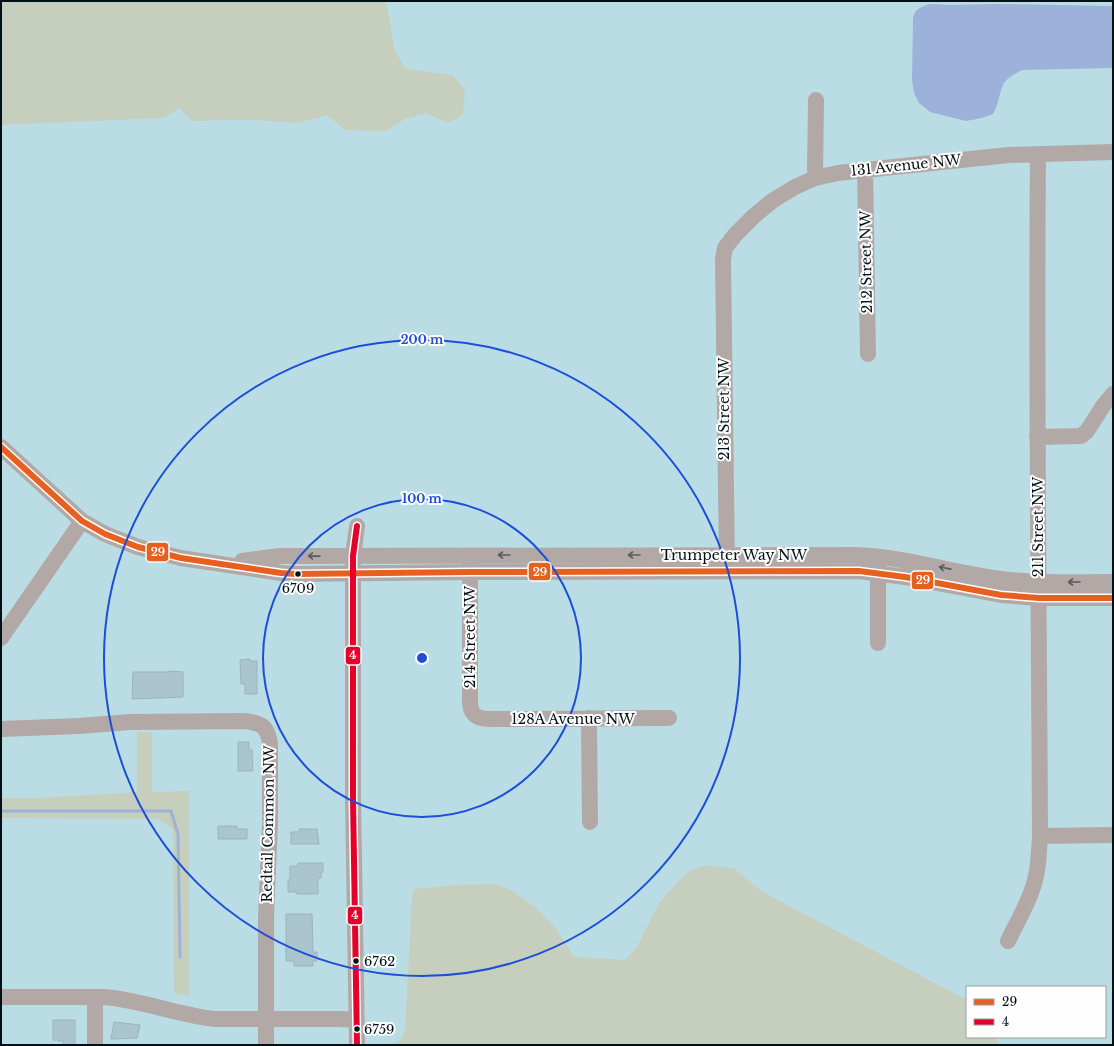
<svg xmlns="http://www.w3.org/2000/svg" width="1114" height="1046" font-family="'Libre Baskerville',serif">
	<style>
		.green { fill: #c6cfbd }
		.water { fill: #9db2da }
		.lines { fill: none; stroke-linecap: round; stroke-linejoin: round }
		.stream { stroke: #9db2da; stroke-width: 3 }
		.building { fill: #abc5ce; stroke: #9ab3bc }
		.minor { stroke: #b2a8a6; stroke-width: 16 }
		.bus-1-casing { stroke: #fdfdfd; stroke-width: 9 }
		.bus-2-casing { stroke: #fdfdfd; stroke-width: 9 }
		.bus-1 { stroke: #e66121; stroke-width: 6 }
		.bus-2 { stroke: #e4002b; stroke-width: 6 }
		.oneway { stroke: #595c5e }
		.ring { fill: none; stroke: #1d4ed8; stroke-width: 2 }
		.bus-dot { fill: #001116; stroke: #fdfdfd; stroke-width: 1.5 }
		.labels { text-anchor: middle; stroke-width: 4; stroke-linejoin: round; paint-order: stroke }
		.bus-label { font-size: 13px; fill: #001116; stroke: #fdfdfd; text-anchor: start }
		.street-label { font-size: 14px; fill: #001116; stroke: #fdfdfd }
		.centre { fill: #1d4ed8; stroke: #fdfdfd; stroke-width: 2 }
		.ring-label { font-size: 12px; text-anchor: middle; font-weight: bold; fill: #1d4ed8; stroke: #fdfdfd; stroke-width: 4; stroke-linejoin: round; paint-order: stroke }
		.line-badge { stroke: #fdfdfd; stroke-width: 1.5 }
		.badge-label { font-size: 11px; text-anchor: middle; font-weight: bold; fill: #fff }
	</style>
	<rect width="100%" height="100%" fill="#badde5"/>
	<path class="green" d="M 1,1 L 386,1 L 395,51 L 406,69 L 453,75 L 465,90 L 463,115 L 448,123 L 426,113 L 405,119 L 386,131 L 346,130 L 326,115 L 319,118 L 296,123 L 256,120 L 223,120 L 192,121 L 179,108 L 164,118 L 1,125 Z
		M 137,732 L 152,732 L 152,792 L 189,791 L 189,996 L 174,993 L 173,829 L 158,819 L 1,818 L 1,798 L 39,798 L 137,792 Z
		M 705,865 L 734,868 L 761,891 L 967,1000 L 967,1037 L 995,1037 L 1000,1045 L 391,1045 L 399,1042 L 405,1032 L 412,896 L 414,889 L 455,885 L 496,884 L 511,890 L 535,907 L 557,930 L 571,952 L 575,957 L 625,960 L 636,948 L 660,902 L 686,873 Z"/>
	<path class="water" d="M 930,4 L 951,5 L 997,4 L 1113,6 L 1113,68 L 1023,70 C 1016,73 1008,77 1004,83 C 999,92 999,104 993,114 L 982,118 L 966,121 L 930,112 L 919,103 L 914,93 L 912,80 L 913,17 C 916,8 921,7 930,4 Z"/>
	<g class="lines">
		<path class="stream" d="M 1,811 L 171,811 L 178,834 L 180,957"/>
	</g>
	<path class="building" d="M 250,659 L 250,661 L 257,661 L 257,694 L 245,694 L 245,684 L 241,684 L 240,660 Z
		M 168,671 L 183,672 L 183,697 L 132,699 L 133,672 L 168,672 Z
		M 238,742 L 249,742 L 249,750 L 252,750 L 253,771 L 238,771 Z
		M 218,826 L 237,826 L 237,829 L 247,829 L 247,839 L 218,839 Z
		M 299,829 L 317,829 L 319,844 L 291,844 L 291,832 L 299,832 Z
		M 298,863 L 323,863 L 323,872 L 321,872 L 321,878 L 318,878 L 318,894 L 297,894 L 297,892 L 288,892 L 288,880 L 290,880 L 290,866 L 298,866 Z
		M 286,914 L 312,914 L 313,952 L 317,952 L 317,961 L 313,961 L 313,966 L 294,966 L 294,961 L 286,961 Z
		M 53,1020 L 75,1020 L 75,1043 L 72,1043 L 72,1045 L 63,1045 L 63,1041 L 58,1041 L 58,1040 L 53,1040 Z
		M 114,1022 L 140,1025 L 137,1038 L 111,1039 Z"/>
	<g class="lines">
		<path class="minor" d="M 865,170 L 868,354
			M 815,178 L 816,100
			M 1037,437 L 1081,436 L 1087,431 L 1103,406 L 1113,394
			M 1,447 L 82,521 L 105,534 L 138,547 L 181,558 L 281,573 L 296,574 L 470,572 L 859,571 L 905,577 L 1001,595 L 1039,598 L 1113,598
			M 242,561 L 280,556 L 302,556 L 854,555 C 904,556 951,573 1001,579 C 1038,584 1076,582 1113,582
			M 470,561 L 470,703 C 471,717 479,719 492,719 L 669,718
			M 878,561 L 878,643
			M 727,565 L 723,259 L 725,248 L 735,235 L 754,216 L 772,201 L 795,187 L 815,178 L 838,173 L 865,170 L 1009,155 L 1113,152
			M 1,638 L 82,521
			M 589,718 L 590,822
			M 1,729 L 79,726 L 130,722 L 244,721 C 261,723 267,725 270,743 L 270,824 L 266,916 L 266,1045
			M 1040,836 L 1113,835
			M 1008,941 C 1018,920 1031,899 1036,876 C 1039,863 1039,849 1040,836 C 1039,608 1036,381 1038,154
			M 1,997 L 104,997 C 142,1000 177,1015 215,1019 L 341,1019 L 356,1020
			M 95,997 L 95,1045
			M 357,1045 L 353,799 L 353,556 L 357,526"/>
		<g class="bus-1-casing">
			<path id="bus-1" d="M 1,447 L 82,521 L 105,534 L 138,547 L 181,558 L 281,573 L 296,574 L 470,572 L 859,571 L 905,577 L 1001,595 L 1039,598 L 1113,598"/>
		</g>
		<g class="bus-2-casing">
			<path id="bus-2" d="M 357,1045 L 353,799 L 353,556 L 357,526"/>
		</g>
		<use href="#bus-1" class="bus-1"/>
		<use href="#bus-2" class="bus-2"/>
	</g>
	<defs><path id="oneway-shaft" d="M-6 0H5M1.5-3L5.5 0L1.5 3" fill="none" stroke-width="1.6" stroke-linecap="round" stroke-linejoin="round"/></defs>
	<g class="oneway">
		<use href="#oneway-shaft" transform="translate(504 555) rotate(180)"/>
		<use href="#oneway-shaft" transform="translate(634 555) rotate(180)"/>
		<use href="#oneway-shaft" transform="translate(314 556) rotate(-179)"/>
		<use href="#oneway-shaft" transform="translate(945 568) rotate(-169)"/>
		<use href="#oneway-shaft" transform="translate(1074 582) rotate(180)"/>
	</g>
	<g class="ring">
		<circle cx="422" cy="658" r="159"/>
		<circle cx="422" cy="658" r="318"/>
	</g>
	<g class="bus-dot">
		<circle cx="298" cy="574" r="3.5"/>
		<circle cx="356" cy="961" r="3.5"/>
		<circle cx="357" cy="1029" r="3.5"/>
	</g>
	<g class="labels">
		<g class="bus-label">
			<text x="298" y="593" text-anchor="middle">6709</text>
			<text x="364" y="966">6762</text>
			<text x="364" y="1034">6759</text>
		</g>
		<g class="street-label">
			<text transform="translate(906 165) rotate(-6)" y="5">131 Avenue NW</text>
			<text transform="translate(866 262) rotate(-91)" y="5">212 Street NW</text>
			<text transform="translate(724 409) rotate(-90)" y="5">213 Street NW</text>
			<text transform="translate(1038 527) rotate(-90)" y="5">211 Street NW</text>
			<text x="734" y="560">Trumpeter Way NW</text>
			<text transform="translate(470 637) rotate(-90)" y="5">214 Street NW</text>
			<text x="573" y="724">128A Avenue NW</text>
			<text transform="translate(268 824) rotate(-89)" y="5">Redtail Common NW</text>
		</g>
	</g>
	<circle cx="422" cy="658" r="6" class="centre"/>
	<g class="ring-label">
		<text x="422" y="344">200 m</text>
		<text x="422" y="503">100 m</text>
	</g>
	<g class="line-badge">
		<rect x="146" y="542" width="23" height="20" rx="4" fill="#e66121"/>
		<rect x="528" y="562" width="23" height="19" rx="4" fill="#e66121"/>
		<rect x="911" y="571" width="23" height="19" rx="4" fill="#e66121"/>
		<rect x="345" y="646" width="16" height="19" rx="4" fill="#e4002b"/>
		<rect x="347" y="906" width="16" height="19" rx="4" fill="#e4002b"/>
	</g>
	<g class="badge-label">
		<text x="158" y="556">29</text>
		<text x="540" y="576">29</text>
		<text x="923" y="584">29</text>
		<text x="353" y="659">4</text>
		<text x="355" y="919">4</text>
	</g>
	<rect width="1114" height="1046" fill="none" stroke="#001116" stroke-width="4"/>
	<rect x="966" y="986" width="140" height="52" fill="#fdfdfd" stroke="#989fa1"/>
	<rect x="974" y="999" width="20" height="6" fill="#e66121" stroke="#989fa1"/>
	<text x="1002" y="1006" font-size="12" fill="#001116">29</text>
	<rect x="974" y="1019" width="20" height="6" fill="#e4002b" stroke="#989fa1"/>
	<text x="1002" y="1026" font-size="12" fill="#001116">4</text>
</svg>
